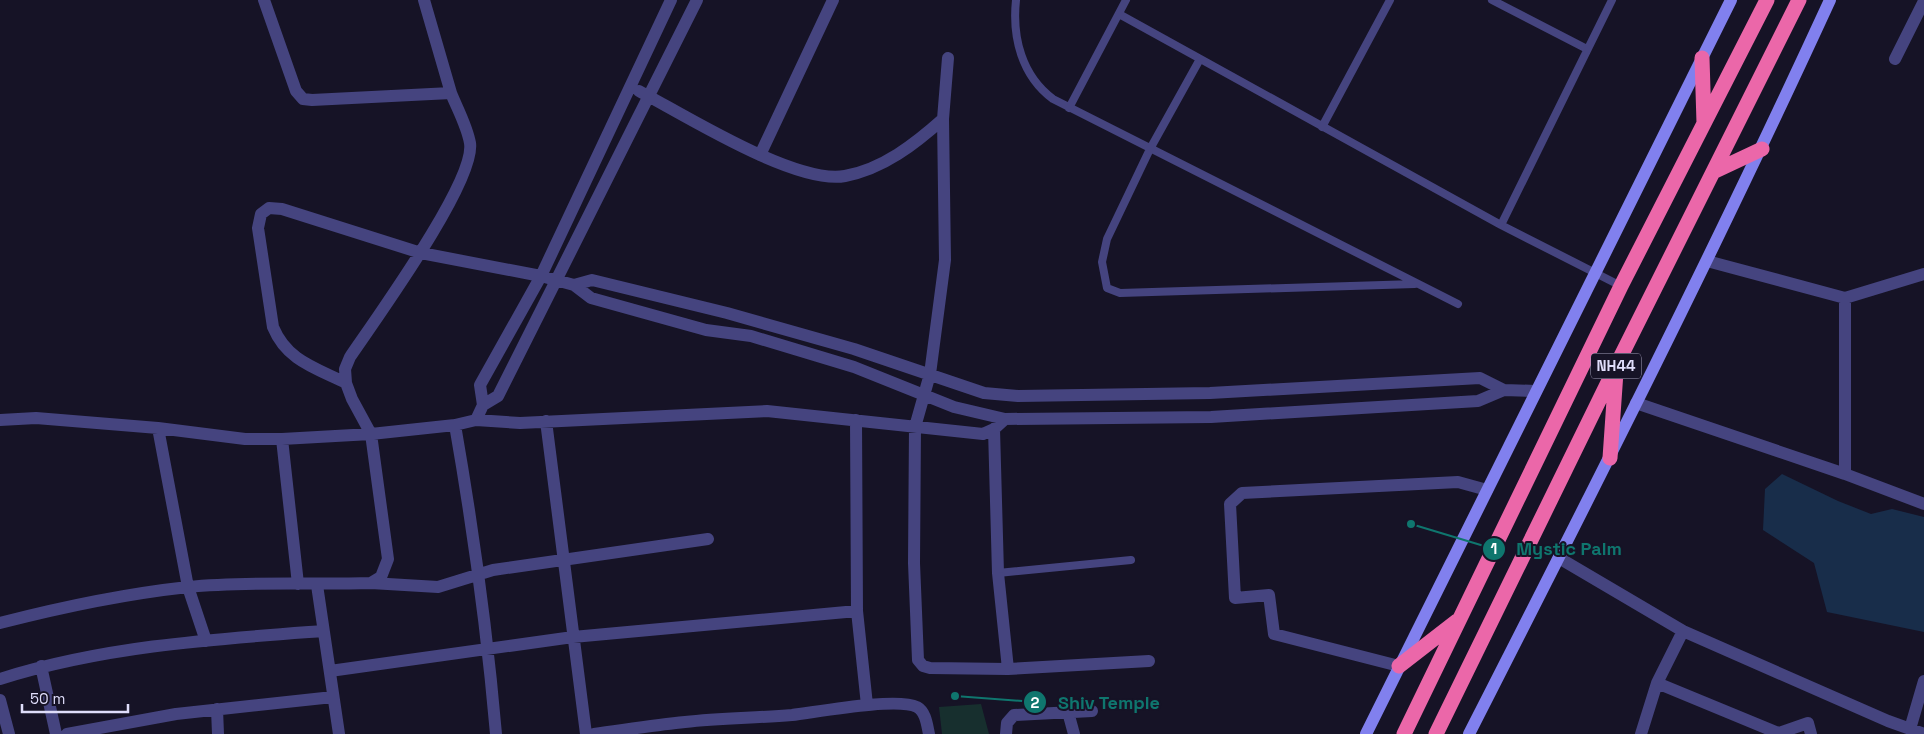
<svg xmlns="http://www.w3.org/2000/svg" width="1924" height="734" font-family="'Space Grotesk',sans-serif">
	<style>
		.green { fill: #172f2e }
		.water { fill: #182d4a }
		.lines { fill: none; stroke-linecap: round; stroke-linejoin: round }
		.lane { stroke: #45447f; stroke-width: 8 }
		.street { stroke: #45447f; stroke-width: 12 }
		.secondary { stroke: #8180ee; stroke-width: 12 }
		.highway { stroke: #eb67a9; stroke-width: 15 }
		.labels { text-anchor: middle; stroke-width: 4; stroke-linejoin: round; paint-order: stroke }
		.shield { fill: #161326; stroke: #a3a0ba; stroke-width: 1 }
		.shield-label { font-size: 15px; font-weight: bold; fill: #dfddfa }
		.leader { fill: none; stroke: #0f766e; stroke-width: 2 }
		.callout-dot { fill: #0f766e; stroke: #161326; stroke-width: 2 }
		.mark-label { font-size: 15px; text-anchor: middle; font-weight: bold; fill: #fff }
		.callout-label { font-size: 18px; text-anchor: middle; font-weight: bold; fill: #0f766e; stroke: #161326; stroke-width: 4; stroke-linejoin: round; paint-order: stroke }
	</style>
	<rect width="100%" height="100%" fill="#161326"/>
	<path class="green" d="M 981,704 L 989,734 L 942,734 L 939,707 Z"/>
	<path class="water" d="M 1782,474 L 1838,501 L 1871,514 L 1892,509 L 1924,517 L 1924,632 L 1827,612 L 1814,563 L 1763,530 L 1765,489 Z"/>
	<g class="lines">
		<path class="lane" d="M 1016,0 C 1012,38 1022,76 1053,99 L 1458,304
			M 1492,0 L 1587,49
			M 1119,14 L 1501,225 L 1621,286
			M 1200,59 L 1150,149 L 1107,239 L 1102,262 L 1107,288 L 1120,293 L 1415,284
			M 1069,108 L 1126,0
			M 1322,127 L 1390,0
			M 1501,225 L 1612,0
			M 998,573 L 1131,560"/>
		<path class="street" d="M 264,0 L 296,91 L 303,99 L 312,100 L 451,93 L 424,0
			M 948,58 L 943,119 L 945,260 L 930,374 L 915,427 L 914,563 L 918,660 L 923,666 L 930,668 L 1008,669 L 1149,661
			M 1895,59 L 1924,1
			M 639,91 C 686,116 796,185 845,176 C 883,169 915,144 943,119
			M 760,155 L 833,0
			M 1707,261 L 1845,298 L 1924,274
			M 574,285 L 592,280 L 727,313 L 854,349 L 984,393 L 1018,396 L 1210,393 L 1480,378 L 1504,390
			M 1845,298 L 1845,474
			M 346,383 C 316,368 287,361 273,327 L 258,228 L 261,214 L 269,208 L 282,209 L 421,253 L 541,276 L 574,285 L 591,298 L 706,330 L 751,336 L 854,367 L 954,407 L 1005,419 L 1211,417 L 1478,401 L 1504,390 L 1536,391
			M 1636,403 L 1845,474 L 1924,504
			M 483,405 L 480,385 L 541,276 L 671,0
			M 0,420 L 36,418 L 158,428 L 245,439 L 282,439 L 371,434 L 455,425 L 476,420 L 520,423 L 767,411 L 983,434 L 994,429 L 1005,419
			M 476,420 L 483,405 L 498,396 L 697,0
			M 856,420 L 857,611 L 867,705
			M 546,421 L 586,734
			M 455,425 C 473,528 487,630 496,734
			M 158,428 L 188,587 L 206,641
			M 994,429 L 998,573 L 1008,669
			M 282,439 L 298,584
			M 1559,558 L 1683,631 L 1888,721 L 1924,734
			M 371,583 L 438,587 L 493,570 L 708,539
			M 317,585 L 339,734
			M 0,623 C 62,607 124,594 188,587 C 249,581 310,585 371,583 L 381,577 L 388,559 L 371,434 L 352,399 L 346,383 L 345,369 L 350,357 C 375,320 476,181 470,143 C 467,126 457,108 451,93
			M 41,666 L 56,734
			M 1399,666 L 1274,634 L 1269,595 L 1235,598 L 1230,504 L 1242,493 L 1458,482 L 1487,490
			M 330,671 L 573,637 L 857,611
			M 0,679 C 104,646 215,639 323,631
			M 1657,683 L 1778,733
			M 0,700 L 9,734
			M 217,709 L 218,734
			M 1068,712 L 1074,734
			M 1910,729 L 1924,681
			M 67,734 L 176,714 L 333,697
			M 594,734 C 624,730 655,725 685,722 C 720,718 756,718 792,715 C 817,712 897,697 917,707 C 926,712 927,725 929,734
			M 1006,734 L 1007,723 L 1014,715 L 1092,711
			M 1641,734 L 1657,683 L 1683,631
			M 1776,734 L 1808,723 L 1811,734"/>
		<path class="secondary" d="M 1366,734 L 1731,0
			M 1469,734 C 1593,491 1716,248 1830,0"/>
		<path class="highway" d="M 1702,58 L 1704,123
			M 1713,172 L 1762,149
			M 1610,458 L 1616,372
			M 1399,666 L 1457,621
			M 1404,734 L 1621,286 L 1767,0
			M 1436,734 L 1616,366 L 1799,0"/>
	</g>
	<g class="labels">
		<rect class="shield" x="1591" y="353.5" width="50" height="25" rx="4"/>
		<g class="shield-label">
			<text x="1616" y="371">NH44</text>
		</g>
	</g>
	<path class="leader" d="M1411 524L1494 549M955 696L1035 702"/>
	<g class="callout-dot">
		<circle cx="1411" cy="524" r="5"/>
		<circle cx="955" cy="696" r="5"/>
		<circle cx="1494" cy="549" r="12"/>
		<circle cx="1035" cy="702" r="12"/>
	</g>
	<g class="mark-label">
		<text x="1494" y="554">1</text>
		<text x="1035" y="708">2</text>
	</g>
	<g class="callout-label">
		<text x="1569" y="555">Mystic Palm</text>
		<text x="1109" y="709">Shiv Temple</text>
	</g>
	<path d="M22 704v8h106v-8" fill="none" stroke="#dfddfa" stroke-width="2.5"/>
	<text x="30" y="704" font-size="15" fill="#dfddfa" stroke="#161326" stroke-width="4" paint-order="stroke">50 m</text>
</svg>
